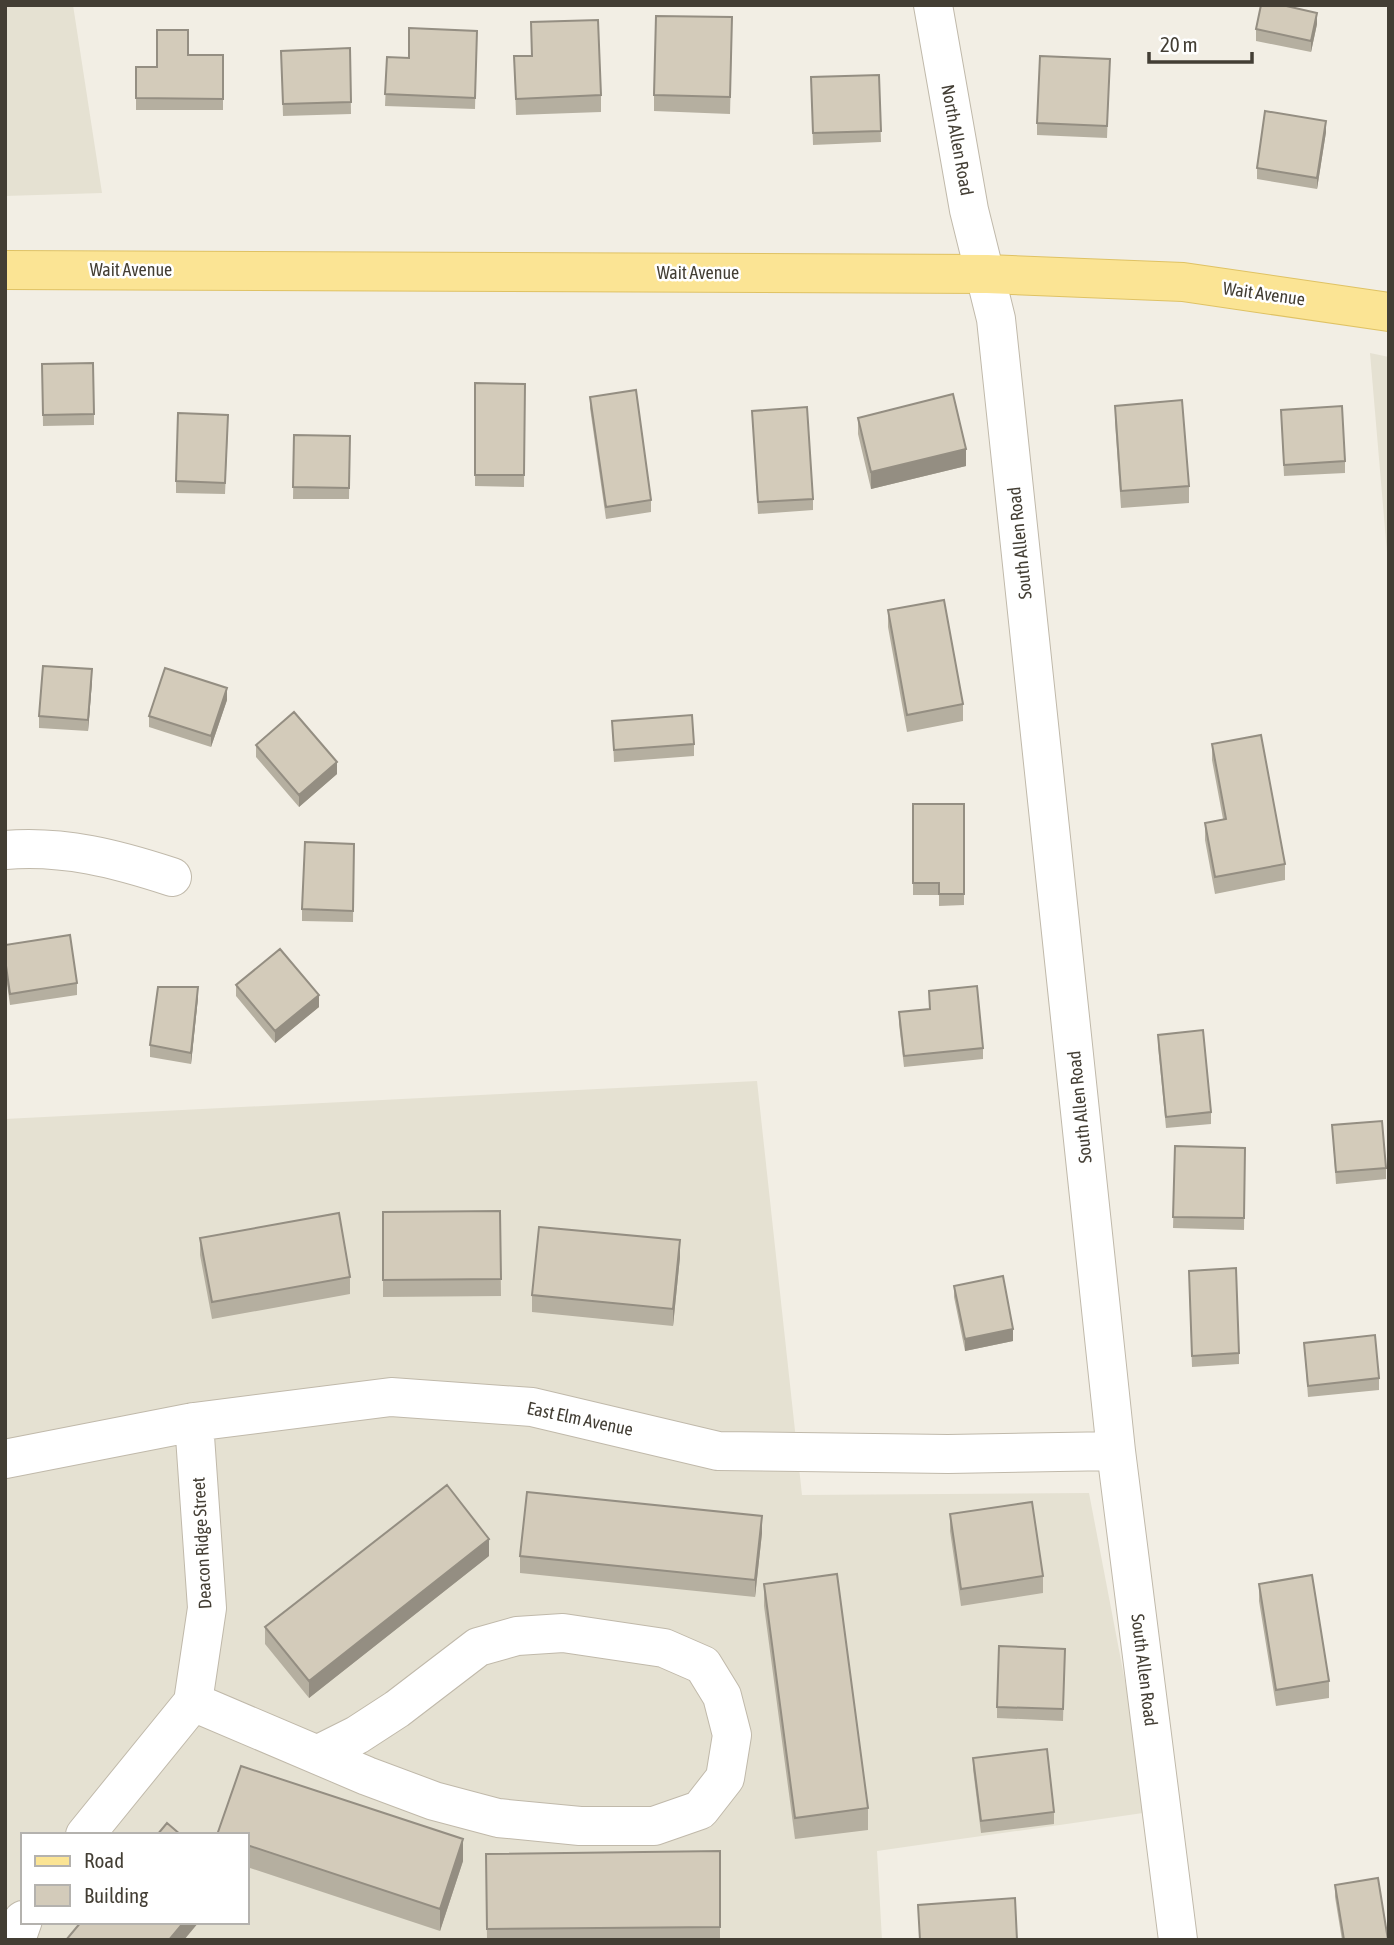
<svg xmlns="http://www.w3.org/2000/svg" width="1394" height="1945" font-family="'Asap Condensed',sans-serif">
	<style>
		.residential { fill: #e5e1d2; fill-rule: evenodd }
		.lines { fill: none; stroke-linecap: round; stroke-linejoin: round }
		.minor-casing { stroke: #c0b9aa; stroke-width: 40 }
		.major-casing { stroke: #dfc264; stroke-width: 40 }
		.minor { stroke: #fff; stroke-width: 38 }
		.major { stroke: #fbe494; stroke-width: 38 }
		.wall { fill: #b5afa0 }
		.shaded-wall { fill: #948e82 }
		.building { fill: #d3cbba; stroke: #948e82; stroke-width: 2 }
		.labels { text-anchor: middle; stroke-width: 5; stroke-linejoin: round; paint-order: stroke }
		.street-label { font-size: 18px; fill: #433e34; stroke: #fff }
	</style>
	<rect width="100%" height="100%" fill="#f2eee4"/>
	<path class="residential" d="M 5,5 L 73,5 L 102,193 L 5,196 Z
		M 1370,353 L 1389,357 L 1389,576 Z
		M 757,1081 L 802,1495 L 1089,1493 L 1150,1812 L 877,1851 L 882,1940 L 5,1940 L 5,1119 ZM 23,1835 L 247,1835 L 247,1922 L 23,1922 Z"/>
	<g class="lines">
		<g class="minor-casing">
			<path id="minor" d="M 933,5 L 969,210 L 996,319 L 1116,1451 L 1178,1940
				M 5,850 C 64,845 117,859 172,877
				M 5,1459 L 194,1422 L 391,1397 L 532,1407 L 718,1451 L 948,1454 L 1116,1451
				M 193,1702 L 367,1776 L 434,1801 L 498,1818 L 580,1826 L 654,1826 L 700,1810 L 725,1778 L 732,1735 L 722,1696 L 703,1665 L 664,1648 L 563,1633 L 517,1636 L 478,1647 L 397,1709 L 357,1735 L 319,1754
				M 85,1835 L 193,1702 L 207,1608 L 194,1422
				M 16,1940 L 23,1920"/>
		</g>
		<g class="major-casing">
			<path id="major" d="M 5,270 L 987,274 L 1183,282 L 1389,312"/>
		</g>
		<use href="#minor" class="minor"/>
		<use href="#major" class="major"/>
	</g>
	<path class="wall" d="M 531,22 L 601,95 L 601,112 L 516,115 L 514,56 L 532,56 Z
		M 1317,24 L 1311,52 L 1256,41 L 1256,29 Z
		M 477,31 L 475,109 L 385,106 L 387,57 L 409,58 Z
		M 732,34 L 730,114 L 654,111 L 654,95 Z
		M 350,48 L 351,114 L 283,116 L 281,51 Z
		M 188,55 L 223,55 L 223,110 L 136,110 L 136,67 L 157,67 Z
		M 1110,59 L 1107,138 L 1037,135 L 1037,123 Z
		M 879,75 L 881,142 L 813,145 L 811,77 Z
		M 1326,132 L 1317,189 L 1257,179 L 1257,168 Z
		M 42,364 L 94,414 L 94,425 L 43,426 Z
		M 475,383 L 525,384 L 524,487 L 475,486 Z
		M 590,397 L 651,500 L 651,512 L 606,519 L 590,408 Z
		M 1115,406 L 1189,486 L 1189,503 L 1121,508 L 1115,422 Z
		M 1281,410 L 1345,461 L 1345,473 L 1284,476 Z
		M 752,411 L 813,499 L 813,510 L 758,514 Z
		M 858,418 L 966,466 L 871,489 L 858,434 Z
		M 228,427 L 225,494 L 176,493 L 176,481 Z
		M 294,435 L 350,436 L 349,499 L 293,499 Z
		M 888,610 L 963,704 L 963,721 L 907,732 L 888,627 Z
		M 92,681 L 88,731 L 39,728 L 39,716 Z
		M 227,700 L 211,747 L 149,727 L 149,716 Z
		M 612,721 L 694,744 L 694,756 L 614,762 Z
		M 1212,744 L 1285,864 L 1285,880 L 1215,894 L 1205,840 L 1205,823 L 1223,819 L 1212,760 Z
		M 256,745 L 337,774 L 299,807 L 256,757 Z
		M 913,804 L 964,804 L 964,905 L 939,906 L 939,895 L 913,895 Z
		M 354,844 L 353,922 L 302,921 L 302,909 Z
		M 5,945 L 77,983 L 77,995 L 10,1005 L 5,970 Z
		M 236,985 L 319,1007 L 275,1043 L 236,996 Z
		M 929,991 L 983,1048 L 983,1059 L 904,1067 L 899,1024 L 899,1012 L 929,1009 Z
		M 198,998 L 191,1064 L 150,1057 L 150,1045 Z
		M 1158,1035 L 1211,1112 L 1211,1124 L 1166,1128 L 1158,1046 Z
		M 1332,1125 L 1386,1168 L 1386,1179 L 1336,1184 Z
		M 1175,1146 L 1245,1148 L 1244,1230 L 1173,1228 Z
		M 500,1211 L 501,1296 L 383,1297 L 383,1212 Z
		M 200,1238 L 350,1277 L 350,1294 L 212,1319 L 200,1255 Z
		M 680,1257 L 673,1326 L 532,1312 L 532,1295 Z
		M 1189,1282 L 1239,1353 L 1239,1364 L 1192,1367 Z
		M 954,1286 L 1013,1341 L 965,1351 L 954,1297 Z
		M 1304,1343 L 1379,1378 L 1379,1390 L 1308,1397 Z
		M 950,1514 L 1043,1576 L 1043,1593 L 961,1606 L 950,1531 Z
		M 762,1533 L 755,1597 L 520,1573 L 520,1556 Z
		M 489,1556 L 309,1698 L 265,1644 L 265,1627 Z
		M 764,1584 L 868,1808 L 868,1830 L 795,1839 L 764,1606 Z
		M 1259,1584 L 1329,1681 L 1329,1698 L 1276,1706 L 1259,1601 Z
		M 1065,1649 L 1063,1721 L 997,1718 L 997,1707 Z
		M 973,1758 L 1054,1812 L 1054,1824 L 981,1833 L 973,1769 Z
		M 247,1835 L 463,1861 L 440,1931 L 247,1867 Z
		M 720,1851 L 720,1940 L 487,1940 L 486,1854 Z
		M 1335,1885 L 1388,1940 L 1342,1940 L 1335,1897 Z"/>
	<path class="shaded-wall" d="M 1317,13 L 1317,24 L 1311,52 L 1311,41 Z
		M 1326,121 L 1326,132 L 1317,189 L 1317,178 Z
		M 966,449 L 966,466 L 871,489 L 871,472 Z
		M 92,669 L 92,681 L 88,731 L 88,720 Z
		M 227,688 L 227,700 L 211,747 L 211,736 Z
		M 337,762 L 337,774 L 299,807 L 299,795 Z
		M 198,987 L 198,998 L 191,1064 L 191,1053 Z
		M 319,995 L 319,1007 L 275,1043 L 275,1031 Z
		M 680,1240 L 680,1257 L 673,1326 L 673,1309 Z
		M 1013,1329 L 1013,1341 L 965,1351 L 965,1339 Z
		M 762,1516 L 762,1533 L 755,1597 L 755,1580 Z
		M 489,1539 L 489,1556 L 309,1698 L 309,1681 Z
		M 463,1839 L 463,1861 L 440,1931 L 440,1909 Z
		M 184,1922 L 199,1922 L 184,1940 L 169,1940 Z"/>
	<path class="building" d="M 1261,5 L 1282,5 L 1317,13 L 1311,41 L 1256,29 Z
		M 656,16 L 732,17 L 730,97 L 654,95 Z
		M 598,20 L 601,95 L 516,99 L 514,56 L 532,56 L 531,22 Z
		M 409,28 L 477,31 L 475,98 L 385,94 L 387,57 L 409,58 Z
		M 157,30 L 188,30 L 188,55 L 223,55 L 223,99 L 136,98 L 136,67 L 157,67 Z
		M 350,48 L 351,102 L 283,104 L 281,51 Z
		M 1040,56 L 1110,59 L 1107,126 L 1037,123 Z
		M 879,75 L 881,131 L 813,133 L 811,77 Z
		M 1265,111 L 1326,121 L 1317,178 L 1257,168 Z
		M 93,363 L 94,414 L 43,415 L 42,364 Z
		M 475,383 L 525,384 L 524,475 L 475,475 Z
		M 636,390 L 651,500 L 606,507 L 590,397 Z
		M 953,394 L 966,449 L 871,472 L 858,418 Z
		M 1182,400 L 1189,486 L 1121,491 L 1115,406 Z
		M 1342,406 L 1345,461 L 1284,465 L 1281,410 Z
		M 807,407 L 813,499 L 758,502 L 752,411 Z
		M 178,413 L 228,415 L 225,483 L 176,481 Z
		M 294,435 L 350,436 L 349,488 L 293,487 Z
		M 944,600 L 963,704 L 907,715 L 888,610 Z
		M 43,666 L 92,669 L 88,720 L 39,716 Z
		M 165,668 L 227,688 L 211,736 L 149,716 Z
		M 294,712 L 337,762 L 299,795 L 256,745 Z
		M 692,715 L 694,744 L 614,750 L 612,721 Z
		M 1261,735 L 1285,864 L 1215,877 L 1205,823 L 1226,819 L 1212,744 Z
		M 913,804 L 964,804 L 964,894 L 939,894 L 939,883 L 913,883 Z
		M 305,842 L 354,844 L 353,911 L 302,909 Z
		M 70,935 L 77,983 L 10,994 L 5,959 L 5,945 Z
		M 280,949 L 319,995 L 275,1031 L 236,985 Z
		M 977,986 L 983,1048 L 904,1056 L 899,1012 L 930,1009 L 929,991 Z
		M 158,987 L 198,987 L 191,1053 L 150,1045 Z
		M 1203,1030 L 1211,1112 L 1166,1117 L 1158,1035 Z
		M 1382,1121 L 1386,1168 L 1336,1172 L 1332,1125 Z
		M 1175,1146 L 1245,1148 L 1244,1218 L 1173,1217 Z
		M 500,1211 L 501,1279 L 383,1280 L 383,1212 Z
		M 339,1213 L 350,1277 L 212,1302 L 200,1238 Z
		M 539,1227 L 680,1240 L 673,1309 L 532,1295 Z
		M 1236,1268 L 1239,1353 L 1192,1356 L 1189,1271 Z
		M 1003,1276 L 1013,1329 L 965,1339 L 954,1286 Z
		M 1375,1335 L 1379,1378 L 1308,1386 L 1304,1343 Z
		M 447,1485 L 489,1539 L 309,1681 L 265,1627 Z
		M 527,1492 L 762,1516 L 755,1580 L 520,1556 Z
		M 1032,1502 L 1043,1576 L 961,1589 L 950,1514 Z
		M 837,1574 L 868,1808 L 795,1818 L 764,1584 Z
		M 1312,1575 L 1329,1681 L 1276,1690 L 1259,1584 Z
		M 999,1646 L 1065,1649 L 1063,1709 L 997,1707 Z
		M 1047,1749 L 1054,1812 L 981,1821 L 973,1758 Z
		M 241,1766 L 463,1839 L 440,1909 L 247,1845 L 247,1835 L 217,1835 Z
		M 167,1823 L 181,1835 L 157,1835 Z
		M 720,1851 L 720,1927 L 487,1929 L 486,1854 Z
		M 1378,1878 L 1388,1940 L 1344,1940 L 1335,1885 Z
		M 1015,1898 L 1017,1940 L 920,1940 L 918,1905 Z
		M 81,1922 L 184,1922 L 169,1940 L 66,1940 Z"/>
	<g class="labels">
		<g class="street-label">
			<text transform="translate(957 140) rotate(80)" y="6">North Allen Road</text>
			<text x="131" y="276">Wait Avenue</text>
			<text x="698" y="279">Wait Avenue</text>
			<text transform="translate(1264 294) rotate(8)" y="6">Wait Avenue</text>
			<text transform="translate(1020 543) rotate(-96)" y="6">South Allen Road</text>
			<text transform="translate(1080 1107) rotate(-96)" y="6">South Allen Road</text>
			<text transform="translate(580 1419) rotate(12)" y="6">East Elm Avenue</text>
			<text transform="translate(202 1543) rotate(-93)" y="6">Deacon Ridge Street</text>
			<text transform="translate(1144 1670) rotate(83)" y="6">South Allen Road</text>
		</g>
	</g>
	<rect width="1394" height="1945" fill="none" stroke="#433e34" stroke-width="14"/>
	<rect x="21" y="1833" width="228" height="91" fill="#ffffff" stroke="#b4b2ae" stroke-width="2"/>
	<rect x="35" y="1856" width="35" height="10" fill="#fbe494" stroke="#b4b2ae" stroke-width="2"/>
	<text x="84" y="1868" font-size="21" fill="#433e34">Road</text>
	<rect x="35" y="1885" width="35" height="21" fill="#d3cbba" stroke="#b4b2ae" stroke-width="2"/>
	<text x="84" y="1903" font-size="21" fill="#433e34">Building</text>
	<path d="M1149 52v10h103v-10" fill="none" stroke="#433e34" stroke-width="3.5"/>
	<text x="1160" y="52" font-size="21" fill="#433e34" stroke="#ffffff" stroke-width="5" paint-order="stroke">20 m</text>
</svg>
